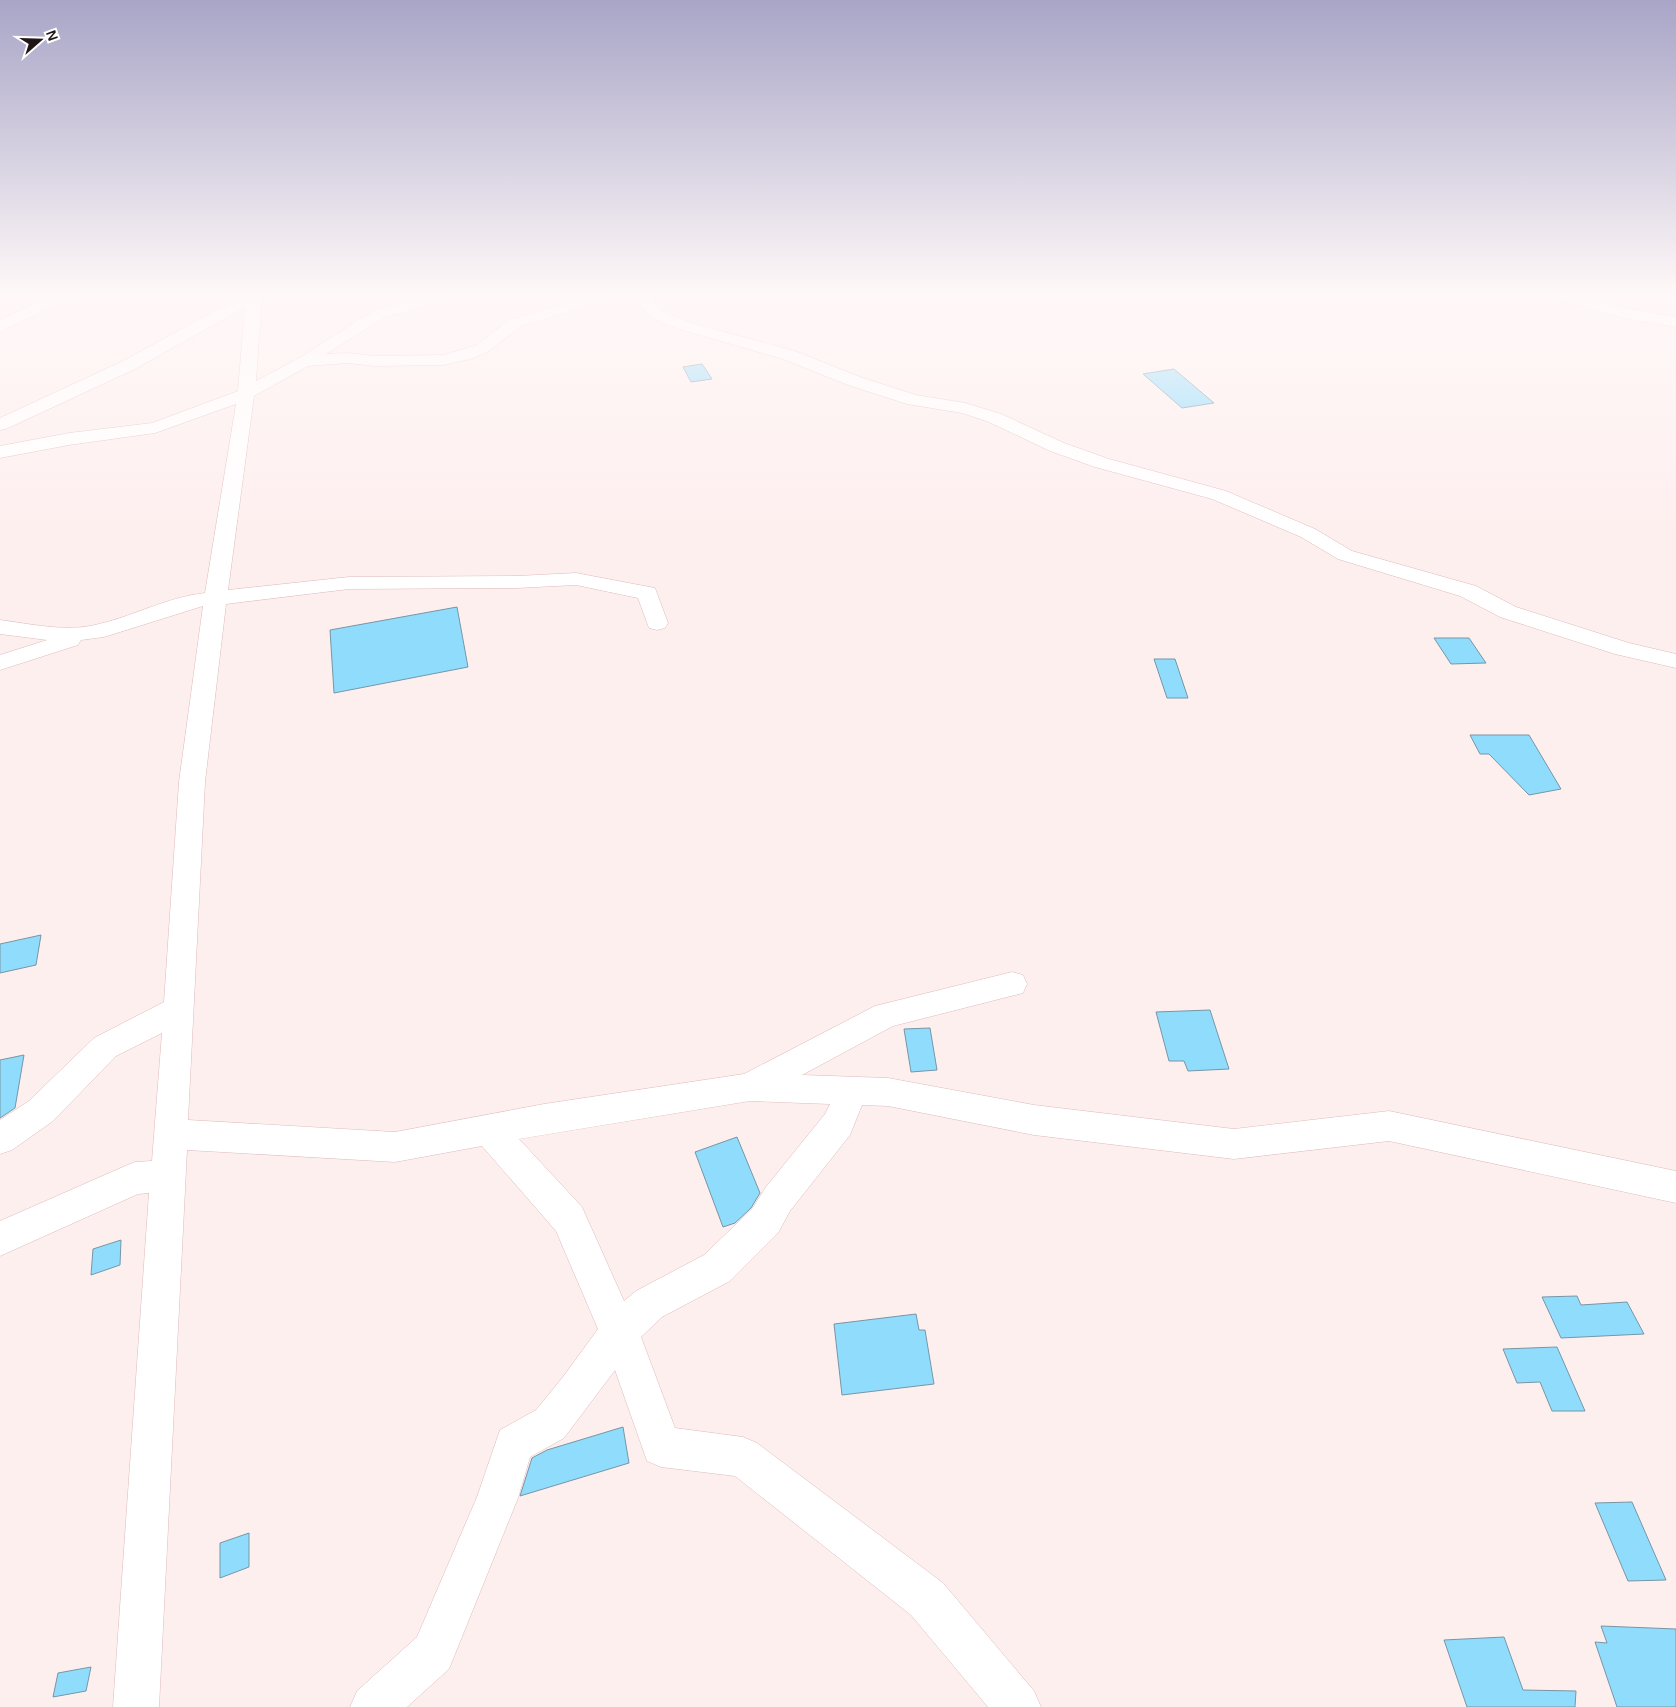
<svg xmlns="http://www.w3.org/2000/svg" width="1676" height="1707" font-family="Arial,sans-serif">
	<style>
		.building { fill: #90dcfd; stroke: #7796a5 }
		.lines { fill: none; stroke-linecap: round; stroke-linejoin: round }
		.minor-casing { stroke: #debabb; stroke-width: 1 }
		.minor { fill: #fff; fill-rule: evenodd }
	</style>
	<rect width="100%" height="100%" fill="#feefef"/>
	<path class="building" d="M 702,364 L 712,379 L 691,382 L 683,367 Z
		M 1174,369 L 1214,403 L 1182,408 L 1143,374 Z
		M 457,607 L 468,667 L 334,693 L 330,630 Z
		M 1434,638 L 1469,638 L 1486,663 L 1451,664 Z
		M 1154,659 L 1175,659 L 1188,698 L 1167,698 Z
		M 1470,735 L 1529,735 L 1561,789 L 1529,795 L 1489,754 L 1480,754 Z
		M 41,935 L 36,965 L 0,973 L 0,944 Z
		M 1210,1010 L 1229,1069 L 1188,1071 L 1184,1061 L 1169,1061 L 1156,1012 Z
		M 930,1028 L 937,1070 L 911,1072 L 904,1029 Z
		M 24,1055 L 15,1108 L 0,1118 L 0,1060 Z
		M 737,1137 L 760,1193 L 751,1208 L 735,1223 L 723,1227 L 695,1152 Z
		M 121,1240 L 120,1265 L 91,1275 L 93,1249 Z
		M 1577,1296 L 1581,1305 L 1627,1302 L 1644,1334 L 1561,1338 L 1542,1297 Z
		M 916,1314 L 919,1330 L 925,1330 L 934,1384 L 842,1395 L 834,1324 Z
		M 1557,1347 L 1585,1411 L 1552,1411 L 1540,1382 L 1517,1383 L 1503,1349 Z
		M 623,1427 L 629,1463 L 520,1496 L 532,1458 L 547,1450 Z
		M 1632,1502 L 1666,1580 L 1628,1581 L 1595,1503 Z
		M 249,1533 L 249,1567 L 220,1578 L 220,1543 Z
		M 1601,1626 L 1676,1629 L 1676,1707 L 1617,1707 L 1595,1642 L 1607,1643 Z
		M 1504,1637 L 1523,1690 L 1576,1691 L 1575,1707 L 1467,1707 L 1444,1640 Z
		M 91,1667 L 86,1691 L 53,1697 L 58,1673 Z"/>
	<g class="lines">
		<g class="minor-casing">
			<path id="minor" d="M 54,294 L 74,294 L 71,297 L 0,332 L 0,320 Z
				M 246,294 L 262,294 L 256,381 L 301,357 L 373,311 L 430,295 L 431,294 L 445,294 L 443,301 L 385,317 L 326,354 L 348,353 L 374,356 L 444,355 L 477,345 L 509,320 L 559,306 L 590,294 L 611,294 L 608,297 L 569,312 L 521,326 L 489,351 L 474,358 L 444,365 L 374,366 L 348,363 L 308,366 L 254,396 L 228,590 L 349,577 L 517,576 L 576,573 L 655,588 L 668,623 L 665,628 L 657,630 L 649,628 L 638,598 L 576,585 L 517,588 L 349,589 L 226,604 L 205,782 L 188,1120 L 395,1132 L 544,1104 L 744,1074 L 875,1006 L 1012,972 L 1023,975 L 1027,984 L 1023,993 L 893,1026 L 802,1075 L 888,1078 L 1034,1105 L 1234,1129 L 1389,1111 L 1676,1171 L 1676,1203 L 1389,1141 L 1234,1159 L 1034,1135 L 888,1106 L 862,1105 L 850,1135 L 790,1211 L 778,1233 L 730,1281 L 662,1317 L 641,1337 L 675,1428 L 743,1437 L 757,1443 L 943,1583 L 1034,1691 L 1041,1707 L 988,1707 L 911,1615 L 735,1476 L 661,1467 L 647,1461 L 615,1370 L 564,1438 L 530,1457 L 518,1498 L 449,1669 L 407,1707 L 350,1707 L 357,1691 L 417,1637 L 477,1497 L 500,1430 L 536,1410 L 563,1377 L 598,1329 L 556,1231 L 482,1146 L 395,1162 L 187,1150 L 159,1707 L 113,1707 L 149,1193 L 138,1194 L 0,1256 L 0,1221 L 123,1167 L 135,1162 L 152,1161 L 162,1033 L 116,1056 L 53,1121 L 12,1150 L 0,1154 L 0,1120 L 29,1101 L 94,1038 L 164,1002 L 179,782 L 203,606 L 104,637 L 81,640 L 78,645 L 0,670 L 0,655 L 47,640 L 0,634 L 0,620 C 31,624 65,632 95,625 C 132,617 167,597 205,593 L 236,404 L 155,433 L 69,445 L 0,458 L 0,446 L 69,433 L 152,423 L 238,391 L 245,307 L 135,369 L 6,429 L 0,430 L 0,418 L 123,361 ZM 750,1101 L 830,1104 L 825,1114 L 766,1187 L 752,1209 L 704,1255 L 636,1291 L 624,1301 L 582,1207 L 519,1139 Z
				M 638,294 L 653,294 L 656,303 L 662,311 L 691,323 L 795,351 L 860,377 L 916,395 L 965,403 L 1001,414 L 1064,443 L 1109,459 L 1226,491 L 1315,529 L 1352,551 L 1476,586 L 1516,607 L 1629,643 L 1676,654 L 1676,668 L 1615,654 L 1500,617 L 1460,596 L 1338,559 L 1301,537 L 1212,499 L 1095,467 L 1050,451 L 989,422 L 962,413 L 907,404 L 848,385 L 783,359 L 679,329 L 650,317 L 640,304 Z
				M 1543,294 L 1568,294 L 1630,309 L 1676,317 L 1676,327 L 1630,319 L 1546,297 Z"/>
		</g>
		<use href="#minor" class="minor"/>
	</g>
	<linearGradient id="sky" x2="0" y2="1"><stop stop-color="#a8a5c7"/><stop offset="0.55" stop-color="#fff8f8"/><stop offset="1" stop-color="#fff8f8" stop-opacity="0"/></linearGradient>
	<rect width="1676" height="533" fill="url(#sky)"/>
	<g transform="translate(40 40) rotate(70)" stroke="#ffffff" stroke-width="4" paint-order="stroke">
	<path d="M0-4L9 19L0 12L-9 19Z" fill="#211516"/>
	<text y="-8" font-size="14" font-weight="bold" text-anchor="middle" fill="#211516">N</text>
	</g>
</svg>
